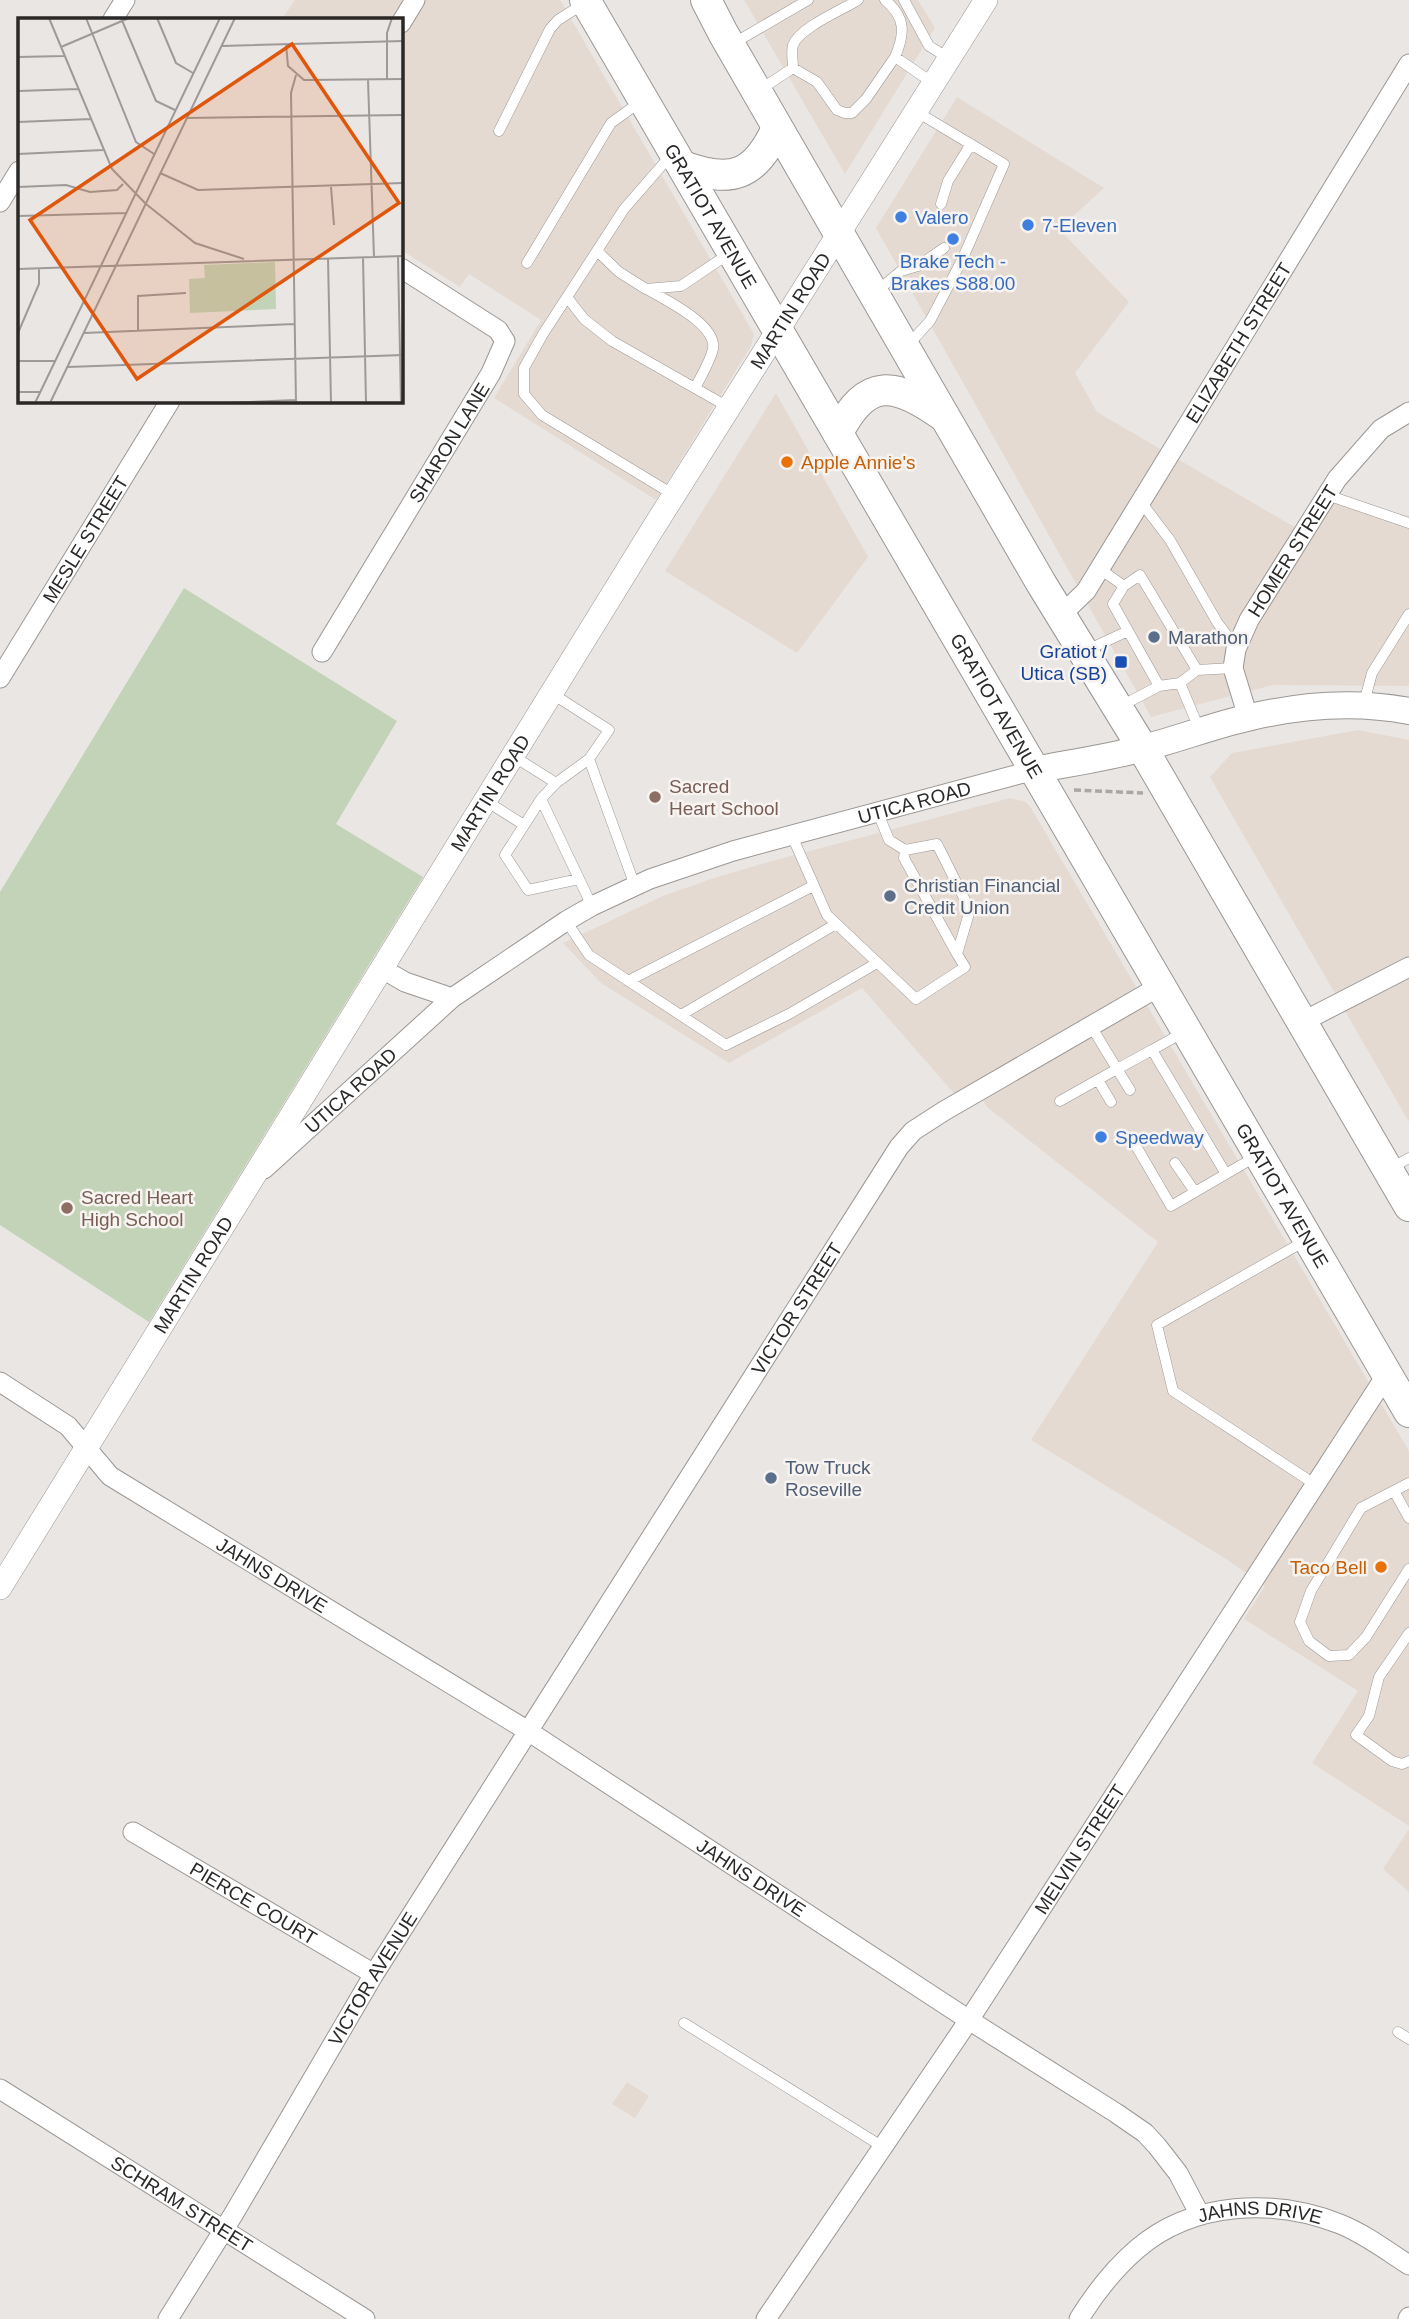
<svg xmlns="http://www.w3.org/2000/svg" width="1409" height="2319" font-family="Arial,sans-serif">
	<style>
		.built { fill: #e5dad2 }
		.green { fill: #c3d3b8 }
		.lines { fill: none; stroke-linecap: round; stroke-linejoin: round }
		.service-casing { stroke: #9a9794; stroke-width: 11 }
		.minor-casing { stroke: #9a9794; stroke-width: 21 }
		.tertiary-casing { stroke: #9a9794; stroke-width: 24 }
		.secondary-casing { stroke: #9a9794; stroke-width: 28 }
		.primary-casing { stroke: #9a9794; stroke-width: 32 }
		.path { stroke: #aaa7a5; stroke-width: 3.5; stroke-dasharray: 7 3.5; stroke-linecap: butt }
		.service { stroke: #fff; stroke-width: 10 }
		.minor { stroke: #fff; stroke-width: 19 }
		.tertiary { stroke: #fff; stroke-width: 23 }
		.secondary { stroke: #fff; stroke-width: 26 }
		.primary { stroke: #fff; stroke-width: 30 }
		.shop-dot { fill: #3f7fe0; stroke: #f7f3f0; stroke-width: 2.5 }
		.food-dot { fill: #e8710a; stroke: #f7f3f0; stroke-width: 2.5 }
		.service-dot { fill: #5c6f8a; stroke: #f7f3f0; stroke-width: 2.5 }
		.transit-dot { fill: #1a4fb4; stroke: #f7f3f0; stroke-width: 2.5 }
		.education-dot { fill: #8d6e63; stroke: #f7f3f0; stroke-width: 2.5 }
		.labels { text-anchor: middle; stroke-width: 5; stroke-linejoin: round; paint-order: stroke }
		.street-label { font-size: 19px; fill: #2a2928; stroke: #f7f3f0 }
		.shop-label { font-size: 19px; fill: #366cbe; stroke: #f7f3f0; text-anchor: start }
		.food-label { font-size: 19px; fill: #c56008; stroke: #f7f3f0; text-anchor: start }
		.service-label { font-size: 19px; fill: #4e5e75; stroke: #f7f3f0; text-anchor: start }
		.transit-label { font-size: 19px; fill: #164399; stroke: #f7f3f0; text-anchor: end }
		.education-label { font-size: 19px; fill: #785e54; stroke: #f7f3f0; text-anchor: start }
		.inset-road { fill: none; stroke: #9d9a98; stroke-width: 2 }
		.view { fill: #de570d; fill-opacity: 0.15; stroke: #de570d; stroke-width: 3.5 }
		.inset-edge { fill: none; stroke: #2a2928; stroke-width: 3.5 }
	</style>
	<rect width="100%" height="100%" fill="#eae6e3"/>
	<path class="built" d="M 295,0 L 560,0 L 754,334 L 751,346 L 656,500 L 494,398 L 541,320 L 469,274 L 460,287 L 401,250 L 401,19 L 282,19 Z
		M 744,0 L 918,0 L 935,28 L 845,174 Z
		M 957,97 L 1104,188 L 1059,229 L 1129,302 L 1075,373 L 1097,412 L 1303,532 L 1327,495 L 1409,516 L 1409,686 L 1273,685 L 1151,717 L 876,228 Z
		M 776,393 L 868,557 L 797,653 L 665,571 Z
		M 1358,730 L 1409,740 L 1409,1122 L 1210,777 L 1232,753 Z
		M 1010,798 L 1026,802 L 1031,808 L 1409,1451 L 1409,1826 L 1312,1763 L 1358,1691 L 1244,1619 L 1265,1586 L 1226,1559 L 1031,1440 L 1158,1242 L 987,1107 L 975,1088 L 958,1098 L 862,988 L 729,1063 L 601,983 L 563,943 L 663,896 L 711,879 L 772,861 Z
		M 1409,1829 L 1409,1892 L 1383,1869 Z
		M 627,2082 L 649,2096 L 635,2118 L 612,2104 Z"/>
	<path class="green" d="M 184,588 L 397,721 L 336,824 L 423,877 L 149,1322 L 0,1225 L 0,892 Z"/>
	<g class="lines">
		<g class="service-casing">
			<path id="service" d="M 885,0 C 906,17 905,34 895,57
				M 904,0 L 929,46 L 950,59
				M 734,43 L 808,0
				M 793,68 C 793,61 791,52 793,45 C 799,28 842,10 858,0
				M 761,89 L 793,68 L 817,82 L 837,110 L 845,113 L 852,113 L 866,99 L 895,57 L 933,83
				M 499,131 L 550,29 L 558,20 L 583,4
				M 671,155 L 624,209 L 543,334 L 524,368 L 524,394 L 542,415 L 674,495
				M 941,204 L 948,181 L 971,144
				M 597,251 L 619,272 L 646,289 L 681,286 L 730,253
				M 527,263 L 611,123 L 640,102
				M 647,289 C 665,300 717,324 713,349 C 710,362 701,376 695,388
				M 877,291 L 901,271 L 918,266 L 944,248
				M 567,297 L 584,319 L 612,341 L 730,408
				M 908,345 L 930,321 L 962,260 L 1004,164 L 917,112
				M 1327,495 L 1409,523
				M 1141,502 L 1170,540 L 1217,622 L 1236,648
				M 1100,569 L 1124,586 L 1140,575 L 1197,670
				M 1124,586 L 1113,604 L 1159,686
				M 1087,650 L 1128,631
				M 1180,683 L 1200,731
				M 551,693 L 609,730 L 589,759
				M 1364,703 L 1372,673 L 1409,614
				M 1121,706 L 1159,686 L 1180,683 L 1197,670 L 1233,668
				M 513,756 L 556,783
				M 541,799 L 592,906
				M 486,801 L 524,825
				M 792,836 L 827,915 L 916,999 L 965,967 L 957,954 L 970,910 L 937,844 L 905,850 L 889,840 L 878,813
				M 905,850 L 904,858 L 957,954
				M 579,879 L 528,890 L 505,855 L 541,799 L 556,783 L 589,759 L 635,886
				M 566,921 L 589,955 L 726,1045 L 789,1014 L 877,963
				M 628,981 L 813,886
				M 681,1015 L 836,924
				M 1184,1032 L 1152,1050 L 1226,1174
				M 1098,1080 L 1111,1102
				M 1130,1090 L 1117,1069 L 1152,1050
				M 1060,1101 L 1117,1069 L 1091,1026
				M 1136,1146 L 1171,1206 L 1255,1157
				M 1175,1163 L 1195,1192
				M 1391,1168 L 1409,1158
				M 1305,1241 L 1157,1325 L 1173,1391 L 1316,1485
				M 1409,1483 L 1361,1508 L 1311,1591 L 1300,1622 L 1309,1641 L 1329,1656 L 1349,1655 L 1366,1637 L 1409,1569
				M 1394,1491 L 1409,1518
				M 1409,1633 L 1379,1677 L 1369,1716 L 1356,1735 L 1392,1761 L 1402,1764 L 1409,1761
				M 684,2023 L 883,2147
				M 1398,2032 L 1409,2039"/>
		</g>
		<g class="minor-casing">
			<g id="minor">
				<path d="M 113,19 L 125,0"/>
				<path d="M 401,23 L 415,0"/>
				<path d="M 0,202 L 19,171"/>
				<path id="s1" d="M 1061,615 L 1086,591 L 1409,64"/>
				<path id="s2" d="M 322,652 L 491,373 L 505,341 L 498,330 L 401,268"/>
				<path id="s3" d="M 0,678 L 170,401"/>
				<path id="s4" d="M 1248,717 L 1233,668 L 1236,649 L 1249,620 L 1337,479 L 1381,429 L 1409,412"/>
				<path d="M 381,968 L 405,982 L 452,998"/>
				<path d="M 1302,1022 L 1409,967"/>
				<path id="s5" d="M 264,1169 L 452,998 L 566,921 L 592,906 L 650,879 L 733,851 L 1034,770"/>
				<path id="s6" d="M 0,1382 L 68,1426 L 110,1476 L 528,1731 L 969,2020 L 1116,2113 L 1145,2133 L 1157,2146 L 1178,2173 L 1200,2215"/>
				<path id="s7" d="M 133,1832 L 374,1974"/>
				<path id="s8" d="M 0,2089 L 365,2319"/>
				<path id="s9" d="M 168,2319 L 233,2215 L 374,1974 L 899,1147 L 913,1131 L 944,1111 L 1160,986"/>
				<path id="s10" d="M 766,2319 L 969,2020 L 1387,1374"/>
				<path id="s11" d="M 1079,2319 C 1095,2293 1114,2269 1137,2249 C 1193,2201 1274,2198 1340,2224 C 1365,2234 1387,2251 1409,2265"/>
				<path d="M 1408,2319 L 1409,2317"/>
			</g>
		</g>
		<g class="tertiary-casing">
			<g id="tertiary">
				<path id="s12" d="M 0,1588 L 652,530 L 986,0"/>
			</g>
		</g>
		<g class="secondary-casing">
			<path id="secondary" d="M 1034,770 C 1070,763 1107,758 1143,748 C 1179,739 1214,725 1251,717 C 1302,705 1357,701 1409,711"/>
		</g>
		<g class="primary-casing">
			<g id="primary">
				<path id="s13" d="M 585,0 L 1409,1412"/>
				<path d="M 706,0 L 723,33 L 1041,583 L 1143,749 L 1409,1206"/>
				<path d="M 683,166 C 732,184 755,176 777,128"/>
				<path d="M 838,433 C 867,376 895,382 943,416"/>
			</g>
		</g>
		<path class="path" d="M 1074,790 L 1143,793"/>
		<use href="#service" class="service"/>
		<use href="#minor" class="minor"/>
		<use href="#tertiary" class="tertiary"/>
		<use href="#secondary" class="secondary"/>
		<use href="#primary" class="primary"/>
	</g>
	<g class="shop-dot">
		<circle cx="901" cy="217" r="7"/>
		<circle cx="1028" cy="225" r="7"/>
		<circle cx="953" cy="239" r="7"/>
		<circle cx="1101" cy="1137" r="7"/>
	</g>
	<g class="food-dot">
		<circle cx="787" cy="462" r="7"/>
		<circle cx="1381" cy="1567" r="7"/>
	</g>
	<g class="service-dot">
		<circle cx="1154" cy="637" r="7"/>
		<circle cx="890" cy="896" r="7"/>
		<circle cx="771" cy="1478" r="7"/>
	</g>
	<rect class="transit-dot" x="1114" y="655" width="14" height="14" rx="3.5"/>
	<g class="education-dot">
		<circle cx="655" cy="797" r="7"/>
		<circle cx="67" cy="1208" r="7"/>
	</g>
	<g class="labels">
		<g class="street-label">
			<text dy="7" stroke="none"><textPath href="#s13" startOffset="250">GRATIOT AVENUE</textPath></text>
			<text dy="7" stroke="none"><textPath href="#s12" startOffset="1502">MARTIN ROAD</textPath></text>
			<text dy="7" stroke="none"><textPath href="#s1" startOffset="326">ELIZABETH STREET</textPath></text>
			<text dy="7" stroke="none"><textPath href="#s2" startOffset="245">SHARON LANE</textPath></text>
			<text dy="7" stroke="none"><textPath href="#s3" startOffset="163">MESLE STREET</textPath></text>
			<text dy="7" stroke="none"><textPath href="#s4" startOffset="184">HOMER STREET</textPath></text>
			<text dy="7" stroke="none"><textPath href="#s13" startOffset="817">GRATIOT AVENUE</textPath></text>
			<text dy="7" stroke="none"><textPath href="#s12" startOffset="934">MARTIN ROAD</textPath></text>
			<text dy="7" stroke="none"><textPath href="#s5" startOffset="761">UTICA ROAD</textPath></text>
			<text dy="7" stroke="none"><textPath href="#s5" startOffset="117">UTICA ROAD</textPath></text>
			<text dy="7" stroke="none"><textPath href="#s13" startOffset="1384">GRATIOT AVENUE</textPath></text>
			<text dy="7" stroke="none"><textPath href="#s12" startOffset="368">MARTIN ROAD</textPath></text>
			<text dy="7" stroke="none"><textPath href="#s9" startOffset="1190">VICTOR STREET</textPath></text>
			<text dy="7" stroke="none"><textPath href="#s6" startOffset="336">JAHNS DRIVE</textPath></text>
			<text dy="7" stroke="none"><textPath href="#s10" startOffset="565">MELVIN STREET</textPath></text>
			<text dy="7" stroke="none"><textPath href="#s6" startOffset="903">JAHNS DRIVE</textPath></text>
			<text dy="7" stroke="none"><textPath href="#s7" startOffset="140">PIERCE COURT</textPath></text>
			<text dy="7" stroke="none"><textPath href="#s9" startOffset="397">VICTOR AVENUE</textPath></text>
			<text dy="7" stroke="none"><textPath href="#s8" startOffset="215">SCHRAM STREET</textPath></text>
			<text dy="7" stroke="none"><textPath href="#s11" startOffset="224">JAHNS DRIVE</textPath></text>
		</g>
		<g class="shop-label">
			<text x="915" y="224">Valero</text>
			<text x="1042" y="232">7-Eleven</text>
			<text x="953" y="268" text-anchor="middle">Brake Tech -<tspan x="953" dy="22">Brakes S88.00</tspan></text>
			<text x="1115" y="1144">Speedway</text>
		</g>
		<g class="food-label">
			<text x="801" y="469">Apple Annie's</text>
			<text x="1367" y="1574" text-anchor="end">Taco Bell</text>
		</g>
		<g class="service-label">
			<text x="1168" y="644">Marathon</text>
			<text x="904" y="892">Christian Financial<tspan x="904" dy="22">Credit Union</tspan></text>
			<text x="785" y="1474">Tow Truck<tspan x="785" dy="22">Roseville</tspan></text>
		</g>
		<g class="transit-label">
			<text x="1107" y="658">Gratiot /<tspan x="1107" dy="22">Utica (SB)</tspan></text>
		</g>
		<g class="education-label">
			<text x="669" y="793">Sacred<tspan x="669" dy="22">Heart School</tspan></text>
			<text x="81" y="1204">Sacred Heart<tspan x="81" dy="22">High School</tspan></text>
		</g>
	</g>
	<g transform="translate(18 18)">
		<rect width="385" height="385" fill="#eae6e3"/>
		<path d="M 257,244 L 258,291 L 172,295 L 171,261 L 187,260 L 186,247 Z" fill="#c3d3b8"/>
		<path class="inset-road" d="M 31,0 L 94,151 L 128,186M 68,0 L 118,124 L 136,136M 103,0 L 138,83 L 157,92M 139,0 L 158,45 L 175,55M 268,26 L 270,48 L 286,62 L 385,61M 204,28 L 385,23M 43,29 L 111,0M 0,39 L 46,38M 369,61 L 369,15 L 374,0M 350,62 L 356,239M 0,73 L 60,71M 169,100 L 385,97M 0,104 L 73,101M 0,136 L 85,132M 142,155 L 180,172 L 385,165M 0,169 L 48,167 L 72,174 L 99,172 L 105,166M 313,169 L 316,207M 128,186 L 177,225 L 226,241M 0,198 L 108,195M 380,238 L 383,385M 345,239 L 348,385M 310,240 L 313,385M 0,251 L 385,238M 120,313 L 120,278 L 168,275M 0,315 L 21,266 L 21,251M 66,315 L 276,306M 0,343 L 37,343M 50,349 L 385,337M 0,374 L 22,374M 17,385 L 202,0M 32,385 L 217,0M 207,385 L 278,382M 278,385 L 273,75 L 278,57"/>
		<path class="view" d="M 274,26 L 381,185 L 119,361 L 12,202 Z"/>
		<rect width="385" height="385" class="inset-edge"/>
	</g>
</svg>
